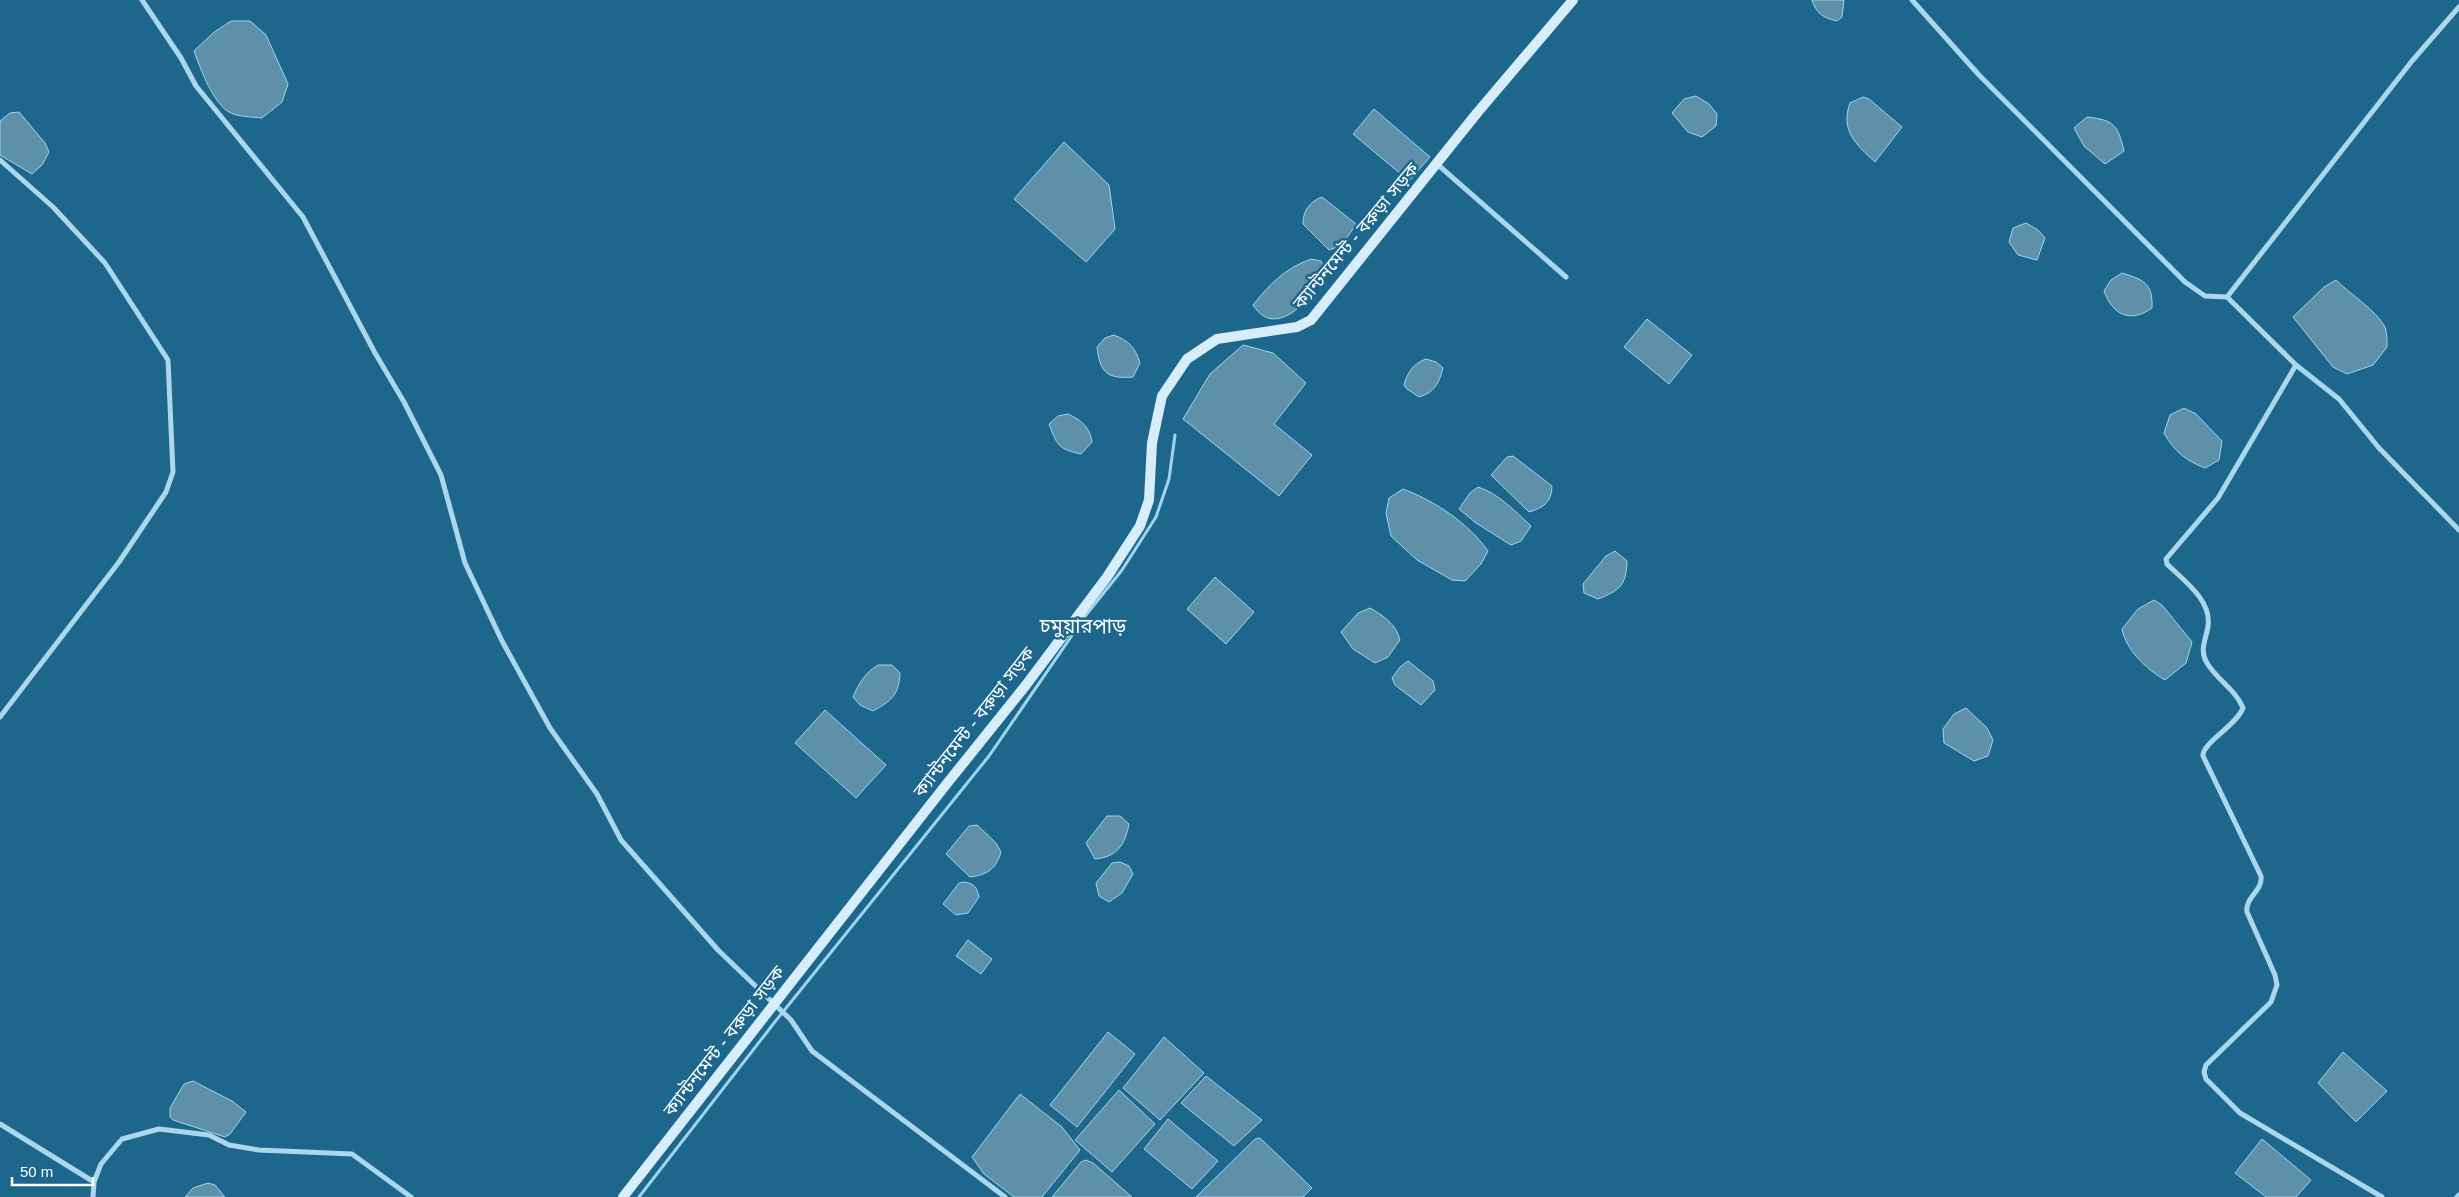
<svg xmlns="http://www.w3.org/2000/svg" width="2459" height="1197" font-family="Arial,'Noto Sans Bengali',sans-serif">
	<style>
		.water { fill: #5e90a9; stroke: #9ed5ee }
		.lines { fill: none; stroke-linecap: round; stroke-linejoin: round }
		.stream { stroke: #9ed5ee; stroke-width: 3 }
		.minor { stroke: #abd7ec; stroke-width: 5 }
		.secondary { stroke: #d7edf9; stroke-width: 10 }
		.labels { text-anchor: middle; stroke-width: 5; stroke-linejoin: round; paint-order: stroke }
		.street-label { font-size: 18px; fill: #fff; stroke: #1e678c }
		.quarter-label { font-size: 20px; fill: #fff; stroke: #1e678c }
	</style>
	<rect width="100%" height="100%" fill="#1e678c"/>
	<path class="water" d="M 1812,0 L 1844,0 L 1842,17 L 1837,21 C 1823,18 1816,13 1812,0 Z
		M 231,21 L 250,21 L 266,35 L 288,84 L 282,102 L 262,118 C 253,117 239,117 231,113 C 214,106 200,68 194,51 L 213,33 Z
		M 1696,96 L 1709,104 L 1717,114 L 1716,126 L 1702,137 L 1688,132 L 1672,113 L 1684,99 Z
		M 1863,97 L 1869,99 L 1902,127 L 1875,162 C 1856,144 1840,131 1850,103 Z
		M 1374,109 L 1430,157 L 1409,181 L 1353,134 Z
		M 19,112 L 45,143 L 49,152 L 42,165 L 32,174 L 0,155 L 0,121 L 10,113 Z
		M 2087,117 C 2114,120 2118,125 2124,151 L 2105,164 L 2084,146 L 2074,128 Z
		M 1064,142 L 1109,185 L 1115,229 L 1086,262 L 1014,199 Z
		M 1322,197 L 1356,224 C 1348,236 1344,246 1329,250 L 1303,224 C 1303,211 1309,202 1322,197 Z
		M 2026,223 L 2038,230 L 2045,238 L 2037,260 L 2018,255 L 2009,242 L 2013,228 Z
		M 1311,259 L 1321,261 L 1325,270 C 1316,296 1276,342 1253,305 C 1271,283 1284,269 1311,259 Z
		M 2122,273 C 2144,280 2153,283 2152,308 C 2131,323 2113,316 2104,291 L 2111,280 Z
		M 2336,280 C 2350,294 2376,310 2385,327 C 2387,332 2387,341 2387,347 L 2373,365 L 2347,374 L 2333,367 L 2293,317 L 2324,287 Z
		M 1647,319 L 1692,355 L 1669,384 L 1624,347 Z
		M 1114,335 C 1129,341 1135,347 1140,363 L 1133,377 C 1107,379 1100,373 1097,347 L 1105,338 Z
		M 1243,345 L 1273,353 L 1306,383 L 1274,424 L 1312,455 L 1279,496 L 1183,419 L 1210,374 Z
		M 1426,359 L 1436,362 L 1443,368 C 1439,383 1435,392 1419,397 L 1407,389 L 1404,385 C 1407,373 1414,363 1426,359 Z
		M 2184,408 L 2196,414 L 2222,441 L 2219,460 L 2205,468 C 2185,460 2175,452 2164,433 L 2170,415 Z
		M 1068,414 C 1081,420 1090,427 1092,442 L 1081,454 C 1058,449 1057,445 1049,424 L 1058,416 Z
		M 1513,456 L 1552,486 C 1552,502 1543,508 1529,512 L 1491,475 L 1507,457 Z
		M 1478,487 C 1498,493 1516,512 1531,526 L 1521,541 L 1511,545 L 1476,523 L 1459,509 L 1470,493 Z
		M 1403,489 C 1435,501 1468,523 1488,551 L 1481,564 L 1465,581 L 1452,580 L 1417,560 L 1391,536 L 1386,513 L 1389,498 Z
		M 1615,551 L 1627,561 C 1626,586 1620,590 1598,599 L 1584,593 L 1583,584 L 1606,556 Z
		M 1215,577 L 1254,612 L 1226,644 L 1187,609 Z
		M 2154,600 L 2162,605 L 2192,642 L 2186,663 L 2165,680 C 2146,669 2126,650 2122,629 L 2138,609 Z
		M 1370,608 C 1384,616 1396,624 1400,640 L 1388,657 L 1375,663 L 1353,649 L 1341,632 L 1358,613 Z
		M 1408,661 L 1433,681 L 1435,690 L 1421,705 L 1395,685 L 1392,678 L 1400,667 Z
		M 878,665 L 892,665 L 900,673 C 899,694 892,701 873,711 L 860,705 L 853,697 C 859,683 865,673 878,665 Z
		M 1966,708 L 1987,728 L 1993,740 L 1988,756 L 1974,761 L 1944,743 L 1943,729 L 1954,714 Z
		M 825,710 L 886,765 L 856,798 L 795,743 Z
		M 1107,816 L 1120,816 L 1129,824 C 1125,845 1117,857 1095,859 L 1086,843 Z
		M 977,825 L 996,843 L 1001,852 C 996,869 987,875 970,877 L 946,854 L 969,826 Z
		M 1120,862 L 1129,866 L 1133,874 L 1122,893 L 1109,902 L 1099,896 L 1096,883 L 1112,863 Z
		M 965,882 C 975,884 977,888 979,897 L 968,913 L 956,915 L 943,904 L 959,883 Z
		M 968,940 L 992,959 L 981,974 L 956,956 Z
		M 1108,1032 L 1135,1054 L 1077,1127 L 1050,1105 Z
		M 1164,1037 L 1204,1073 L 1160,1120 L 1123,1088 Z
		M 2343,1052 L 2387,1091 L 2356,1122 L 2318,1083 Z
		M 1206,1076 L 1262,1120 L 1234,1146 L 1181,1103 Z
		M 193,1081 L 232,1101 L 246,1112 L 230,1134 L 225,1137 L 173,1120 L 170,1117 L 170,1108 L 184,1084 Z
		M 1119,1090 L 1155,1124 L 1112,1172 L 1075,1140 Z
		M 1020,1094 L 1062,1127 L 1080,1150 L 1042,1197 L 1014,1197 L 984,1174 L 972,1157 Z
		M 1168,1119 L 1218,1161 L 1192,1189 L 1144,1149 Z
		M 1260,1138 L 1312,1188 L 1303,1197 L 1196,1197 L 1255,1139 Z
		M 2262,1139 L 2311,1180 L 2296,1197 L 2266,1197 L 2235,1173 Z
		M 1086,1160 L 1093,1163 L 1132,1197 L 1052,1197 L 1081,1162 Z
		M 208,1183 L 215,1185 L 225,1197 L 185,1197 L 193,1188 Z"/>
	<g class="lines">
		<path class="stream" d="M 639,1197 L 774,1023 L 989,756 L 1086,615 L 1122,570 L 1156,517 L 1169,479 L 1175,435"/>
		<path class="minor" d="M 142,0 L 181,58 L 196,86 L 303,217 L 375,353 L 404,402 L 441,475 L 465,563 L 502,641 L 550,728 L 597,794 L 621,840 L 718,950 L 791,1020 L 812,1051 L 1005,1197
			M 1912,0 L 1979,75 L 2185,282 L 2205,296 L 2227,297 L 2296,365 L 2339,399 L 2379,448 L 2459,530
			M 0,160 L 53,207 L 105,263 L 168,360 L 173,472 L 166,492 L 119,562 L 0,717
			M 1437,164 L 1566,277
			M 2227,297 L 2412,61 L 2459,7
			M 2296,365 L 2218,498 L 2166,559 L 2167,564 C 2183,580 2212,600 2208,626 C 2206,640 2199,650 2207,663 C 2217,680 2236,690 2243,708 C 2236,726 2202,743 2203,756 L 2261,876 C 2263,891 2245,897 2247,912 L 2275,975 L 2277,985 L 2271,1002 L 2206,1065 L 2204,1072 L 2206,1079 L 2240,1113 L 2382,1197
			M 0,1124 L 94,1182
			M 93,1197 L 94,1182 L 101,1164 L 122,1139 L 159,1129 L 209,1135 L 229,1145 L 259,1150 L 352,1154 L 411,1197
			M 2457,1197 L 2459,1195"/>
		<path class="secondary" d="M 623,1197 L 945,786 L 1026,685 L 1107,577 L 1140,526 L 1149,500 L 1152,443 L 1162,396 L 1187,359 L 1217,339 L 1297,327 L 1311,320 L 1477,113 L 1573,0"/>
	</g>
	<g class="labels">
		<g class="street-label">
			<text transform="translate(1356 236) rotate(-50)" y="6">ক্যান্টনমেন্ট - বরুড়া সড়ক</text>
			<text transform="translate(974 722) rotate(-52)" y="6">ক্যান্টনমেন্ট - বরুড়া সড়ক</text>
			<text transform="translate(724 1041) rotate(-52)" y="6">ক্যান্টনমেন্ট - বরুড়া সড়ক</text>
		</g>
		<g class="quarter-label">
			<text x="1083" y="633">চমুয়ারপাড়</text>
		</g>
	</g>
	<path d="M12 1177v8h81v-8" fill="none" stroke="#ffffff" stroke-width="2.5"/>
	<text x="20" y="1177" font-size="15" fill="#ffffff" stroke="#1e678c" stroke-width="4" paint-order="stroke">50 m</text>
</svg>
